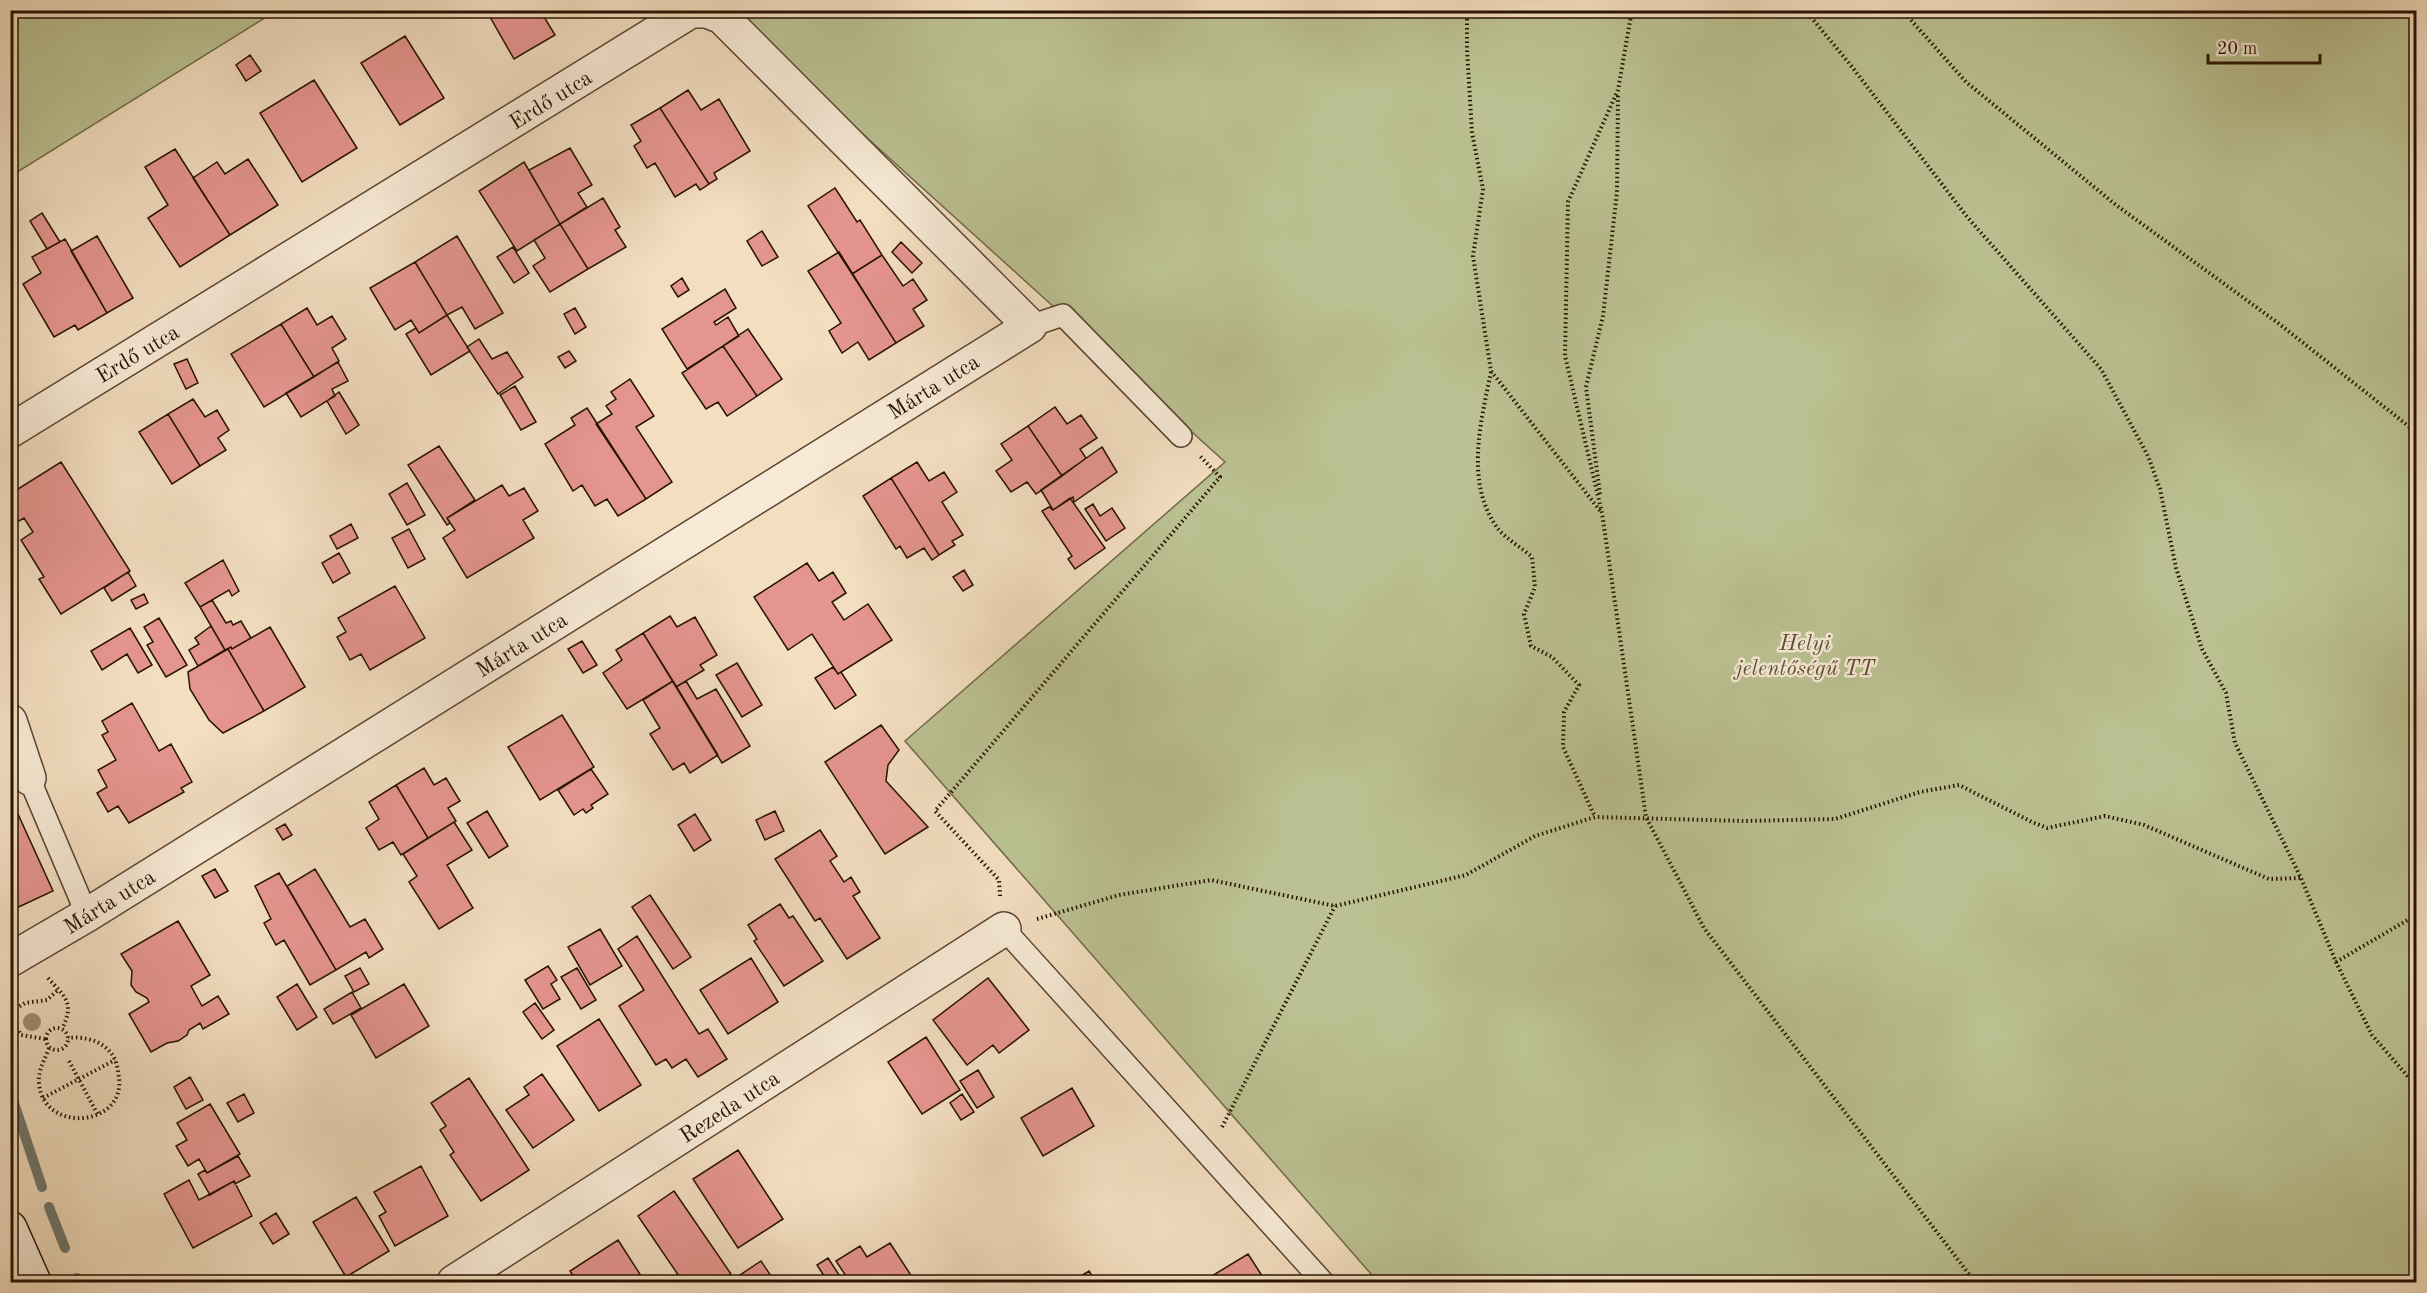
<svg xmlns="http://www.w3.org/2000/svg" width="2427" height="1293" font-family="'Old Standard TT',serif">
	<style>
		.green { fill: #bbc192; stroke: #716a4a; stroke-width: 1.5 }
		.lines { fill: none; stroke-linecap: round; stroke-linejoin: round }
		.stream { stroke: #6e776f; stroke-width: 10 }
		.building { fill: #e5958f; stroke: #271201; stroke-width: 1.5 }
		.lane-casing { stroke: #5a4531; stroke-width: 24 }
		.street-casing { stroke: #5a4531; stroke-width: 36 }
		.secondary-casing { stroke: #271201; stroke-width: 36 }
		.path { stroke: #271201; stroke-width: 4; stroke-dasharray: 1.5 3; stroke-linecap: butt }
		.lane { stroke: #f7ead6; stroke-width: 21 }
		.street { stroke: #f7ead6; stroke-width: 33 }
		.secondary { stroke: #f7ead6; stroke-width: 33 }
		.tree { fill: #9f8f73 }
		.labels { text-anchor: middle; stroke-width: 5; stroke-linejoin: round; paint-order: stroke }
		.street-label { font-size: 22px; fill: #271201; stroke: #f7ead6 }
		.park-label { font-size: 22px; font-style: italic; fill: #5b4f34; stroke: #f7ead6 }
	</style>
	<rect width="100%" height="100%" fill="#f3dec0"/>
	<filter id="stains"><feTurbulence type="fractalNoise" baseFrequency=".00333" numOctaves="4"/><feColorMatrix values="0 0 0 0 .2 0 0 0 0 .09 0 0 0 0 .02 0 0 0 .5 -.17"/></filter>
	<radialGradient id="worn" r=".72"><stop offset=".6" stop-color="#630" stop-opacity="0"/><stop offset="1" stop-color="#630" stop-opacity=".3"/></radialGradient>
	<path class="green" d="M 11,10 L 276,10 L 276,11 L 11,176 Z
		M 727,11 L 2416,11 L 2416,1282 L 1378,1282 L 905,741 L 1225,462 Z"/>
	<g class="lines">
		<path class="stream" d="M 10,1091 L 42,1187
			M 49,1207 L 65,1248
			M 77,1278 L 79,1282"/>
	</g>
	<path class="building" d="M 486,10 L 540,10 L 555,35 L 514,59 Z
		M 405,36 L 444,98 L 400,125 L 361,63 Z
		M 250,55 L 261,71 L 246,81 L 236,65 Z
		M 314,80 L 357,148 L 302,182 L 260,113 Z
		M 688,90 L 701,110 L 719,99 L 750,151 L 714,173 L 717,179 L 709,184 L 660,108 Z
		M 660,108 L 709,184 L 700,190 L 696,184 L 675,197 L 655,163 L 647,168 L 634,146 L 641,141 L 631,125 Z
		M 570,148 L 592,185 L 578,193 L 587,207 L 560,224 L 529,170 Z
		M 175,149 L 230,235 L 180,267 L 148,218 L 168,205 L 145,167 Z
		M 248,159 L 278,205 L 230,235 L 193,178 L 217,162 L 225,174 Z
		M 524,162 L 560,224 L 517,251 L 479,191 Z
		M 835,188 L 857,222 L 860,220 L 882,255 L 852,274 L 808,206 Z
		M 603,198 L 620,227 L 615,230 L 626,247 L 588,269 L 560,224 Z
		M 42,213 L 60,242 L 47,249 L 30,221 Z
		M 560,224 L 588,269 L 550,292 L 533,266 L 545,258 L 534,240 Z
		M 762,231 L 778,257 L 762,266 L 747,241 Z
		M 97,236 L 133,298 L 107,313 L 71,251 Z
		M 457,236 L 503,313 L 475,329 L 462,307 L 447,315 L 415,262 Z
		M 65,239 L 107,313 L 78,330 L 75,325 L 54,337 L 23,284 L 41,273 L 32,257 Z
		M 901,242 L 922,263 L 912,273 L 892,252 Z
		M 513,247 L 529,273 L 514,283 L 497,257 Z
		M 839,252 L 896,343 L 869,360 L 858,342 L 842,353 L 829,331 L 841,323 L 808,271 Z
		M 882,255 L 903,286 L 913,279 L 927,300 L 913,309 L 924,326 L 896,343 L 852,274 Z
		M 415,262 L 447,315 L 419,333 L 411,320 L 395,330 L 370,288 Z
		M 682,278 L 689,290 L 678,297 L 671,286 Z
		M 725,289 L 736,308 L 714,322 L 716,325 L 728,317 L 739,336 L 687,369 L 662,329 Z
		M 307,308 L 317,325 L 332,316 L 346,339 L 332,348 L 339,361 L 314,377 L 281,324 Z
		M 575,308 L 586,327 L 575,334 L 564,314 Z
		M 447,315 L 470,351 L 431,375 L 406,334 L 416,328 L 419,333 Z
		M 281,324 L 314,377 L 264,407 L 231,354 Z
		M 748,329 L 782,379 L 757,396 L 723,346 Z
		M 479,339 L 492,359 L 507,352 L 523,377 L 498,394 L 467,347 Z
		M 723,346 L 757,396 L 727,416 L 718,402 L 706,409 L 682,373 Z
		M 569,351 L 576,361 L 565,368 L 558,357 Z
		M 187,359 L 198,383 L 186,389 L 174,364 Z
		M 338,362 L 348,381 L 332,389 L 335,396 L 301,417 L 286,393 Z
		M 630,379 L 654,416 L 636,427 L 672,482 L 646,499 L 596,424 L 612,414 L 606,406 L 616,399 L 611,392 Z
		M 515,386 L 536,422 L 521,430 L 500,395 Z
		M 339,392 L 359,425 L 346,434 L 327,401 Z
		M 193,399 L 205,417 L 217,410 L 229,430 L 218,438 L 226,450 L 200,466 L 168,414 Z
		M 1055,407 L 1067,424 L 1081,415 L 1097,438 L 1080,449 L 1086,458 L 1062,476 L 1028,426 Z
		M 587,408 L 646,499 L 618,516 L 607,499 L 595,506 L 582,485 L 573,491 L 545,444 L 575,425 L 571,418 Z
		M 168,414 L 200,466 L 172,484 L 139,432 Z
		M 1028,426 L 1062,476 L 1036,494 L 1027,482 L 1011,492 L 996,471 L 1012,460 L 1001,444 Z
		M 439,446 L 475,500 L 447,518 L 450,523 L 447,525 L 408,465 Z
		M 1102,447 L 1117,472 L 1074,502 L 1073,497 L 1053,510 L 1041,490 Z
		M 61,462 L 130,571 L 61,614 L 39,579 L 44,577 L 21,540 L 33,532 L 24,518 L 12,525 L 10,523 L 10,494 Z
		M 917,462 L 929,481 L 944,472 L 957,492 L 942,502 L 963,535 L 952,541 L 955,545 L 939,555 L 891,478 Z
		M 891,478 L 939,555 L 932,560 L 924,548 L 907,558 L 900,546 L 896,549 L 863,496 Z
		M 407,483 L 425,515 L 407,525 L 389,494 Z
		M 502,485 L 509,496 L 524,488 L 538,511 L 523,520 L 534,538 L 467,578 L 443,538 L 455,530 L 447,518 Z
		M 1070,498 L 1105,548 L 1075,569 L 1068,559 L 1072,556 L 1042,511 L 1049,507 L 1053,510 Z
		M 1093,504 L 1100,516 L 1112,508 L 1125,528 L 1106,541 L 1085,509 Z
		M 351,524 L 358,538 L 337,549 L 330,536 Z
		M 409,529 L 425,559 L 408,568 L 392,538 Z
		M 339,553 L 350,573 L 333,583 L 322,563 Z
		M 223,560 L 239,591 L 232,596 L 229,590 L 200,607 L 185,583 Z
		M 807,563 L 819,581 L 833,572 L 846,593 L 832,602 L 844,620 L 868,604 L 892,640 L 838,674 L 812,634 L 788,650 L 754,597 Z
		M 964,570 L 973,585 L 963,591 L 953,577 Z
		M 128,572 L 136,586 L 112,601 L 104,588 Z
		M 395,586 L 425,638 L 370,670 L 361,654 L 350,660 L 337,637 L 346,632 L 338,618 Z
		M 144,594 L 148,603 L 136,609 L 131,600 Z
		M 212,600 L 226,623 L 231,621 L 233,625 L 241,621 L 251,638 L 232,649 L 231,647 L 225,650 L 200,607 Z
		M 670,616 L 677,627 L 695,617 L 717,655 L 700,665 L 704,670 L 676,687 L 643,633 Z
		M 159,618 L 187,665 L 166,677 L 147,645 L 153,642 L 144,627 Z
		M 211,626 L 225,650 L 198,666 L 189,650 L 199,644 L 195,638 Z
		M 270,627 L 305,687 L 264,711 L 228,649 L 231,647 L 232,649 Z
		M 130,628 L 152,665 L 138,673 L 127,654 L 102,670 L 91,651 Z
		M 643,633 L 673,681 L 627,709 L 603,673 L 622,660 L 616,650 Z
		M 582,641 L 597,665 L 583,673 L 568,649 Z
		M 228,649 L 264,711 L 223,733 L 209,720 L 190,689 L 188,672 Z
		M 737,663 L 762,705 L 742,717 L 716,675 Z
		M 833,667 L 838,674 L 841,672 L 856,695 L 835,709 L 815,678 Z
		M 673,681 L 718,755 L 690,773 L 684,763 L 673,770 L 650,734 L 660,728 L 643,700 Z
		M 686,681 L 697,699 L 716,689 L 750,746 L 722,763 L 676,687 Z
		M 132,703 L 159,751 L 171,744 L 192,782 L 181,788 L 184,792 L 129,823 L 118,806 L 108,812 L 97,793 L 107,787 L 98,770 L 116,760 L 102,735 L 108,732 L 102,721 Z
		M 562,715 L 594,767 L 540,800 L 508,747 Z
		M 881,725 L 899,750 L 888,765 L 886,781 L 928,827 L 885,854 L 825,762 Z
		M 424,768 L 434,785 L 446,778 L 460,801 L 448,808 L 456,821 L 428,838 L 396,785 Z
		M 591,769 L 608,794 L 591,805 L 593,808 L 586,813 L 583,809 L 574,815 L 558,790 Z
		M 396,785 L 428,838 L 401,855 L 393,842 L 379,850 L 366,828 L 379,819 L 369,802 Z
		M 10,806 L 17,812 L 53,891 L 10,911 Z
		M 487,811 L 508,846 L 489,858 L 467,823 Z
		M 775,811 L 784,831 L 765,840 L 756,820 Z
		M 695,814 L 711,840 L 694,851 L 678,825 Z
		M 454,822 L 472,850 L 447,865 L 473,908 L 439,929 L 409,882 L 417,876 L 403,854 Z
		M 285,824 L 292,835 L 283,840 L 276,829 Z
		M 820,830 L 837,856 L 830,861 L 844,882 L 851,877 L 860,892 L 853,896 L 880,938 L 847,959 L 820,918 L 815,921 L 775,859 Z
		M 215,869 L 228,891 L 215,898 L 202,876 Z
		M 315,869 L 350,927 L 365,919 L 383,949 L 369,958 L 366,952 L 336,970 L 287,886 Z
		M 279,873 L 336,970 L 310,985 L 284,940 L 276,945 L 264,923 L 271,919 L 255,886 Z
		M 650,895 L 691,957 L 673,969 L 632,907 Z
		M 780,904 L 789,918 L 793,916 L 823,961 L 784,986 L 754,941 L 757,939 L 748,925 Z
		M 178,921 L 210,975 L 191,986 L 202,1006 L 218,996 L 229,1014 L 203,1029 L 200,1023 L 189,1030 L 187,1035 L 178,1041 L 167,1043 L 151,1052 L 129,1014 L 149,1002 L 147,998 L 136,992 L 131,985 L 132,971 L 121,954 Z
		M 600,929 L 622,966 L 590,985 L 568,947 Z
		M 637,936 L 699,1034 L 708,1029 L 727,1059 L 698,1077 L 686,1059 L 672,1068 L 666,1059 L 656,1065 L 619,1006 L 644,990 L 618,949 Z
		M 751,958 L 778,1002 L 728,1034 L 700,990 Z
		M 548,966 L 557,980 L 551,984 L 560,999 L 543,1009 L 525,980 Z
		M 360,968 L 369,984 L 354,992 L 345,976 Z
		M 577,968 L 596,1000 L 581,1009 L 561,977 Z
		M 988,978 L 1029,1030 L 999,1053 L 993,1045 L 967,1065 L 933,1020 Z
		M 297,984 L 317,1017 L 297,1030 L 277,997 Z
		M 404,984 L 429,1026 L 376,1058 L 351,1015 Z
		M 352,992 L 361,1008 L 333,1024 L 324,1009 Z
		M 535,1003 L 554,1030 L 542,1039 L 523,1012 Z
		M 599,1019 L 641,1085 L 599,1111 L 557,1046 Z
		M 926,1037 L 960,1090 L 922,1114 L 888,1062 Z
		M 978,1070 L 994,1097 L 977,1108 L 960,1081 Z
		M 542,1074 L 574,1120 L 533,1148 L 506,1110 L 529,1095 L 524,1087 Z
		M 190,1077 L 203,1100 L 186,1109 L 174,1087 Z
		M 469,1078 L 529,1170 L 481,1201 L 450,1155 L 454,1152 L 440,1130 L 446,1126 L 431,1103 Z
		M 1072,1088 L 1094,1126 L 1043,1156 L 1021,1118 Z
		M 244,1094 L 254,1113 L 238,1122 L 227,1103 Z
		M 962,1094 L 974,1112 L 961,1120 L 950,1103 Z
		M 210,1104 L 240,1154 L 207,1173 L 199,1159 L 188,1166 L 176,1146 L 187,1140 L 177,1123 Z
		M 738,1150 L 783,1219 L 738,1248 L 693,1179 Z
		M 238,1156 L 250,1176 L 235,1184 L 234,1181 L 210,1195 L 198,1174 L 205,1170 L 207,1173 Z
		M 421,1166 L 448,1216 L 395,1246 L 379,1216 L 386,1212 L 374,1192 Z
		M 189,1180 L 199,1200 L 234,1181 L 252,1216 L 193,1248 L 164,1194 Z
		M 674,1191 L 731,1274 L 718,1282 L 683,1282 L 638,1216 Z
		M 356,1197 L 389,1251 L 346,1277 L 313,1222 Z
		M 276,1213 L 289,1234 L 273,1244 L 260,1223 Z
		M 618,1240 L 645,1282 L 577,1282 L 570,1271 Z
		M 890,1243 L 914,1280 L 911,1282 L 850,1282 L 836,1261 L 860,1246 L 867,1257 Z
		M 1248,1254 L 1266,1282 L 1202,1282 Z
		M 828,1258 L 841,1278 L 834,1282 L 828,1282 L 817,1265 Z
		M 761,1261 L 775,1282 L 741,1282 L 737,1277 Z
		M 1089,1271 L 1096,1282 L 1078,1282 L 1076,1279 Z"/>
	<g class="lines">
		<g class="lane-casing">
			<path id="lane" d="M 1030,326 L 1063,315 L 1181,436
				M 10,775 L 29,778 L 87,915
				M 1004,929 L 1323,1282"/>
		</g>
		<g class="street-casing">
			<path id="street" d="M 10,431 L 691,11 L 707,11 L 722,17 L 1030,326 L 87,915 L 10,960
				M 10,721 L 29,778
				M 454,1282 L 1004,929"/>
		</g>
		<g class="secondary-casing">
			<path id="secondary" d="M 10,1228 L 34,1282"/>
		</g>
		<path class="path" d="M 1467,10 L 1467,49 L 1472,133 L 1483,189 L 1473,256 L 1491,371 L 1601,512
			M 1632,10 L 1618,90 L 1568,202 L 1565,356 L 1602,513 L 1646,817 L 1704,928 L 1975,1282
			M 1805,10 L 1849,63 L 1968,218 L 2101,369 L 2148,456 L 2160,489 L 2176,568 L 2202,649 L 2226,693 L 2235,743 L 2301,878 L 2336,962 L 2372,1035 L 2416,1086
			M 1902,10 L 1966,82 L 2116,205 L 2278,323 L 2416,432
			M 1491,372 C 1481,421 1465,481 1496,526 C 1504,538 1521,547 1532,557 L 1535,587 L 1524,614 L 1531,646 L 1552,657 L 1579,685 L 1564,712 L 1563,747 L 1595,817
			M 1600,494 L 1586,387 L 1603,316 L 1617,192 L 1618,94
			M 1000,896 L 999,880 L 935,811 L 1220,477 L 1200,456
			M 1037,919 L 1119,895 L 1211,880 L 1335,906 L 1466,875 L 1535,836 L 1595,817 L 1744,821 L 1835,819 L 1920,792 L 1959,785 L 2032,822 L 2047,828 L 2105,816 L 2144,825 L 2269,879 L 2301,878
			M 2336,962 L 2416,915
			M 48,978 C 65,997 75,1003 62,1029
			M46 1039a11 11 0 1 1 22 0a11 11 0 1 1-22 0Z
			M 45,1039 L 21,1035 L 12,1020 L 15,1009 L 25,1003 L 47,1000 L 59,989
			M 49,1048 C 45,1060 38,1069 39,1083 C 43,1134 125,1127 119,1078 C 118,1071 117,1062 113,1056 C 104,1041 85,1036 68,1038
			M 69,1061 L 98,1115
			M 43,1098 L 115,1060
			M 1222,1127 L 1335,906"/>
		<use href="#lane" class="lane"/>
		<use href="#street" class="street"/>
		<use href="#secondary" class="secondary"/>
	</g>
	<circle class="tree" cx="32" cy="1022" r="9"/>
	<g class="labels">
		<g class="street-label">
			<text transform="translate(550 99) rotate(-32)" y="8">Erdő utca</text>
			<text transform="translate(137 353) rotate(-31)" y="8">Erdő utca</text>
			<text transform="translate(933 386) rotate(-32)" y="8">Márta utca</text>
			<text transform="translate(521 644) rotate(-32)" y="8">Márta utca</text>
			<text transform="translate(109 901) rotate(-32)" y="8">Márta utca</text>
			<text transform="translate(729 1106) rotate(-33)" y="8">Rezeda utca</text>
		</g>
		<g class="park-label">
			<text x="1805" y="650">Helyi<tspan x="1805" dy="25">jelentőségű TT</tspan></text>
		</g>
	</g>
	<rect width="2427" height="1293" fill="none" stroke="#f3dec0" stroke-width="36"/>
	<rect x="12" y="12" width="2403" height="1269" fill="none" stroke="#271201" stroke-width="3"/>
	<rect x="18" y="18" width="2391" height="1257" fill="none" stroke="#271201" stroke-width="1.5"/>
	<path d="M2208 54v9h112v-9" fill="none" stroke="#271201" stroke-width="3"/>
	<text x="2217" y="54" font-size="18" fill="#271201" stroke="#f7ead6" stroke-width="4.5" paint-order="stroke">20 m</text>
	<rect width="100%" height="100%" filter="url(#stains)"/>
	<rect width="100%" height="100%" fill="url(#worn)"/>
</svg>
